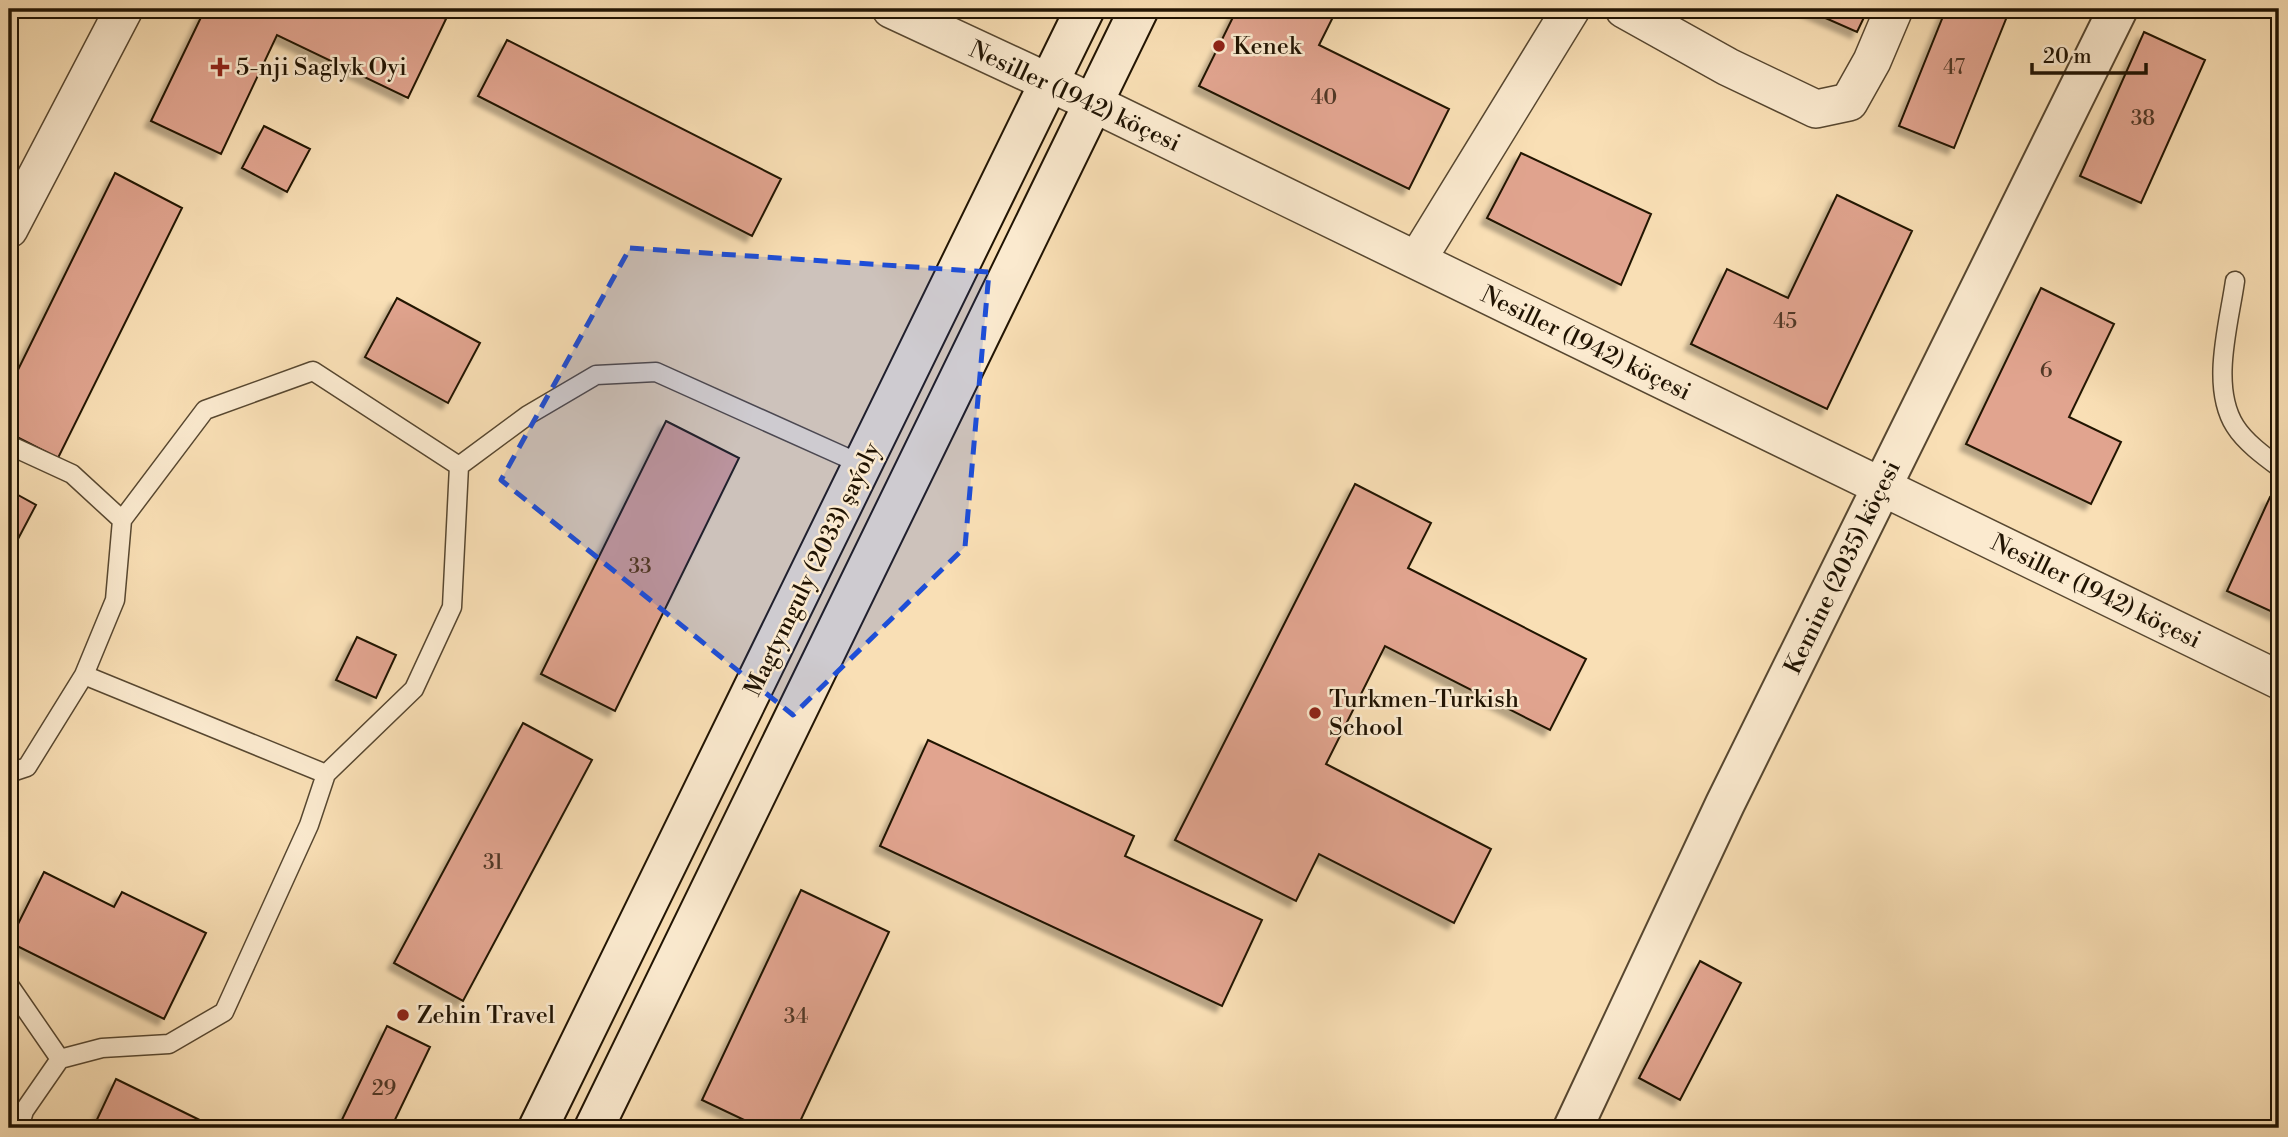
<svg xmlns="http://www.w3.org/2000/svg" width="2288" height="1137" font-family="'Libre Bodoni',serif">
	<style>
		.building { fill: #e1a48f; stroke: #211403; stroke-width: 2; filter: url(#shadow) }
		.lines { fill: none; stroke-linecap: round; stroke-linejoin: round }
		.service-casing { stroke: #574730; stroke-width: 21 }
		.minor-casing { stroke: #574730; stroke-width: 40 }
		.tertiary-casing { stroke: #574730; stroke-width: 42 }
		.secondary-casing { stroke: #211403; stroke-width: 42 }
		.service { stroke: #fbeacf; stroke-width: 18 }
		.minor { stroke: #fbeacf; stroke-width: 37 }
		.tertiary { stroke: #fbeacf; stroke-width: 38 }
		.secondary { stroke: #fbeacf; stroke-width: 38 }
		.marked { fill: #1d4ed8; fill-opacity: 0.2; stroke: #1d4ed8; stroke-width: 5; stroke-dasharray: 14 9; stroke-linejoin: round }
		.poi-dot { fill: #8f2418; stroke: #fbeacf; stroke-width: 2.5 }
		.labels { text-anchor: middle; stroke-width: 5; stroke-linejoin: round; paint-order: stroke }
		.number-label { font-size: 21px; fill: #513826 }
		.poi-label { font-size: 24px; fill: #211403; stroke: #fbeacf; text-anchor: start }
		.street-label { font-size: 24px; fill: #211403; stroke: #fbeacf }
	</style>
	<defs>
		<filter id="shadow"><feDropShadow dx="-6" dy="6" stdDeviation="2" flood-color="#0004"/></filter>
	</defs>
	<rect width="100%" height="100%" fill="#f9dfb5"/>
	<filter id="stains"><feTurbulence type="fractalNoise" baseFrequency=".00286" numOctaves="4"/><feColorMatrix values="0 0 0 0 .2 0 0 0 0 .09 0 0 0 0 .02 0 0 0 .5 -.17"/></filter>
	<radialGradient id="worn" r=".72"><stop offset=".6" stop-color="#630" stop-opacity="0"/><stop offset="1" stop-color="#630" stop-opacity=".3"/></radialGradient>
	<path class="building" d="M 205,9 L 424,9 L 446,19 L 408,98 L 277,35 L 221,154 L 151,121 Z
		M 1237,9 L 1337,9 L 1319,45 L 1449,109 L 1409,189 L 1199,86 Z
		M 1805,9 L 1868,9 L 1857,32 Z
		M 1946,9 L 2010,9 L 1954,148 L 1899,126 Z
		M 2144,32 L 2205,60 L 2141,203 L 2080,176 Z
		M 507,40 L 781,179 L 752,236 L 478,96 Z
		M 264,126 L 310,149 L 287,192 L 242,168 Z
		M 1521,153 L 1651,214 L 1621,285 L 1487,218 Z
		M 115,173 L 182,208 L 58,458 L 9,433 L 9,388 Z
		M 1837,195 L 1912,231 L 1827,409 L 1691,344 L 1727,269 L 1788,298 Z
		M 2041,288 L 2114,324 L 2069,417 L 2121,442 L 2091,504 L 1966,444 Z
		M 397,298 L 480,343 L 448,403 L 365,357 Z
		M 666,421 L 739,458 L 615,711 L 541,674 Z
		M 1355,484 L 1431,523 L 1408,568 L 1586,659 L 1550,730 L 1385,646 L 1326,764 L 1491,849 L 1454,923 L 1319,854 L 1296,901 L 1175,840 Z
		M 9,490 L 36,505 L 9,556 Z
		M 2270,497 L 2279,501 L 2279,615 L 2227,591 Z
		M 357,637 L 396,655 L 376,698 L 336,680 Z
		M 523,723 L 592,760 L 463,1001 L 394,963 Z
		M 928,740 L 1134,836 L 1125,856 L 1262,920 L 1222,1006 L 880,846 Z
		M 44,872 L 114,907 L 122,892 L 206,933 L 164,1019 L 9,942 Z
		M 801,890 L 889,932 L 797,1128 L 761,1128 L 702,1100 Z
		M 1700,961 L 1741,983 L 1680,1100 L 1639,1078 Z
		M 387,1026 L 430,1047 L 391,1128 L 338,1128 Z
		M 116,1079 L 216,1128 L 93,1128 Z"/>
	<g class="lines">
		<g class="service-casing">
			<path id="service" d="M 2235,281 C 2229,324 2210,386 2235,426 C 2245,442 2264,456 2279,467
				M 9,445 L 72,474 L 122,520 L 115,600 L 84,675 L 27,767 L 9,773
				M 122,520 L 205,410 L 313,371 L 459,466
				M 84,675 L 326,774
				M 9,985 L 60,1059
				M 19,1128 L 24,1111 L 60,1059 L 102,1048 L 169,1044 L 224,1012 L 309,825 L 326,774 L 414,689 L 452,607 L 459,466 L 528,415 L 596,375 L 656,372 L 863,465"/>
		</g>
		<g class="minor-casing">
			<path id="minor" d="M 891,9 L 1093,103 L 2279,680
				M 1624,9 L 1728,67 L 1816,109 L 1849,102 L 1872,61 L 1894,9
				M 9,229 L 124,9
				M 1417,260 L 1571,9"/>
		</g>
		<g class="tertiary-casing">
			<path id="tertiary" d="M 1573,1128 L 1725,804 L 2118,9"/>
		</g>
		<g class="secondary-casing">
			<path id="secondary" d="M 538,1128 L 1085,9
				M 594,1128 L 1139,9"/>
		</g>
		<use href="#service" class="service"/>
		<use href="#minor" class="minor"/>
		<use href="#tertiary" class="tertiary"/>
		<use href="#secondary" class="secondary"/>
	</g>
	<path class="marked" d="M 630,248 L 989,272 L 965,547 L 793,715 L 501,480 Z"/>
	<g class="poi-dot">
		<circle cx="1219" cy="46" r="7"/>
		<path d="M216.5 56.5h7v7h7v7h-7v7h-7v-7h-7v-7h7z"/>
		<circle cx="1315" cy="713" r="7"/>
		<circle cx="403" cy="1015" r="7"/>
	</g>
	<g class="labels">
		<g class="number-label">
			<text x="1954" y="74">47</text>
			<text x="1324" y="104">40</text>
			<text x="2143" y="125">38</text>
			<text x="1785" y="328">45</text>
			<text x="2046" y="377">6</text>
			<text x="640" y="573">33</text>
			<text x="493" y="869">31</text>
			<text x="796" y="1023">34</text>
			<text x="384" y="1095">29</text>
		</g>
		<g class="poi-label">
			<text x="1233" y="54">Kenek</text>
			<text x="236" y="75">5-nji Saglyk Oyi</text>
			<text x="1329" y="707">Turkmen-Turkish<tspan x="1329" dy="28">School</tspan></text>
			<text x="417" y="1023">Zehin Travel</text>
		</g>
		<g class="street-label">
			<text transform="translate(1075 96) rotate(25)" y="8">Nesiller (1942) köçesi</text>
			<text transform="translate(1586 343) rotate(26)" y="8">Nesiller (1942) köçesi</text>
			<text transform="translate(1842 567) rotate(-64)" y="8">Kemine (2035) köçesi</text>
			<text transform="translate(812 569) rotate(-64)" y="8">Magtymguly (2033) şaýoly</text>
			<text transform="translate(2096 591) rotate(26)" y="8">Nesiller (1942) köçesi</text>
		</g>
	</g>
	<rect width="2288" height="1137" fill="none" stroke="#f9dfb5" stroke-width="35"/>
	<rect x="10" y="10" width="2267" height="1116" fill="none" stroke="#211403" stroke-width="3.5"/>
	<rect x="18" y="18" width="2253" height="1102" fill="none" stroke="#211403" stroke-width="2"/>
	<path d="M2032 63v10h114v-10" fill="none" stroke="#211403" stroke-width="3.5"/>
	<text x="2043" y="63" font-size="21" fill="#211403" stroke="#fbeacf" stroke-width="5" paint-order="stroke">20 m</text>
	<rect width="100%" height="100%" filter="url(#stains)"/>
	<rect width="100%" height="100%" fill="url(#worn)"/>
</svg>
